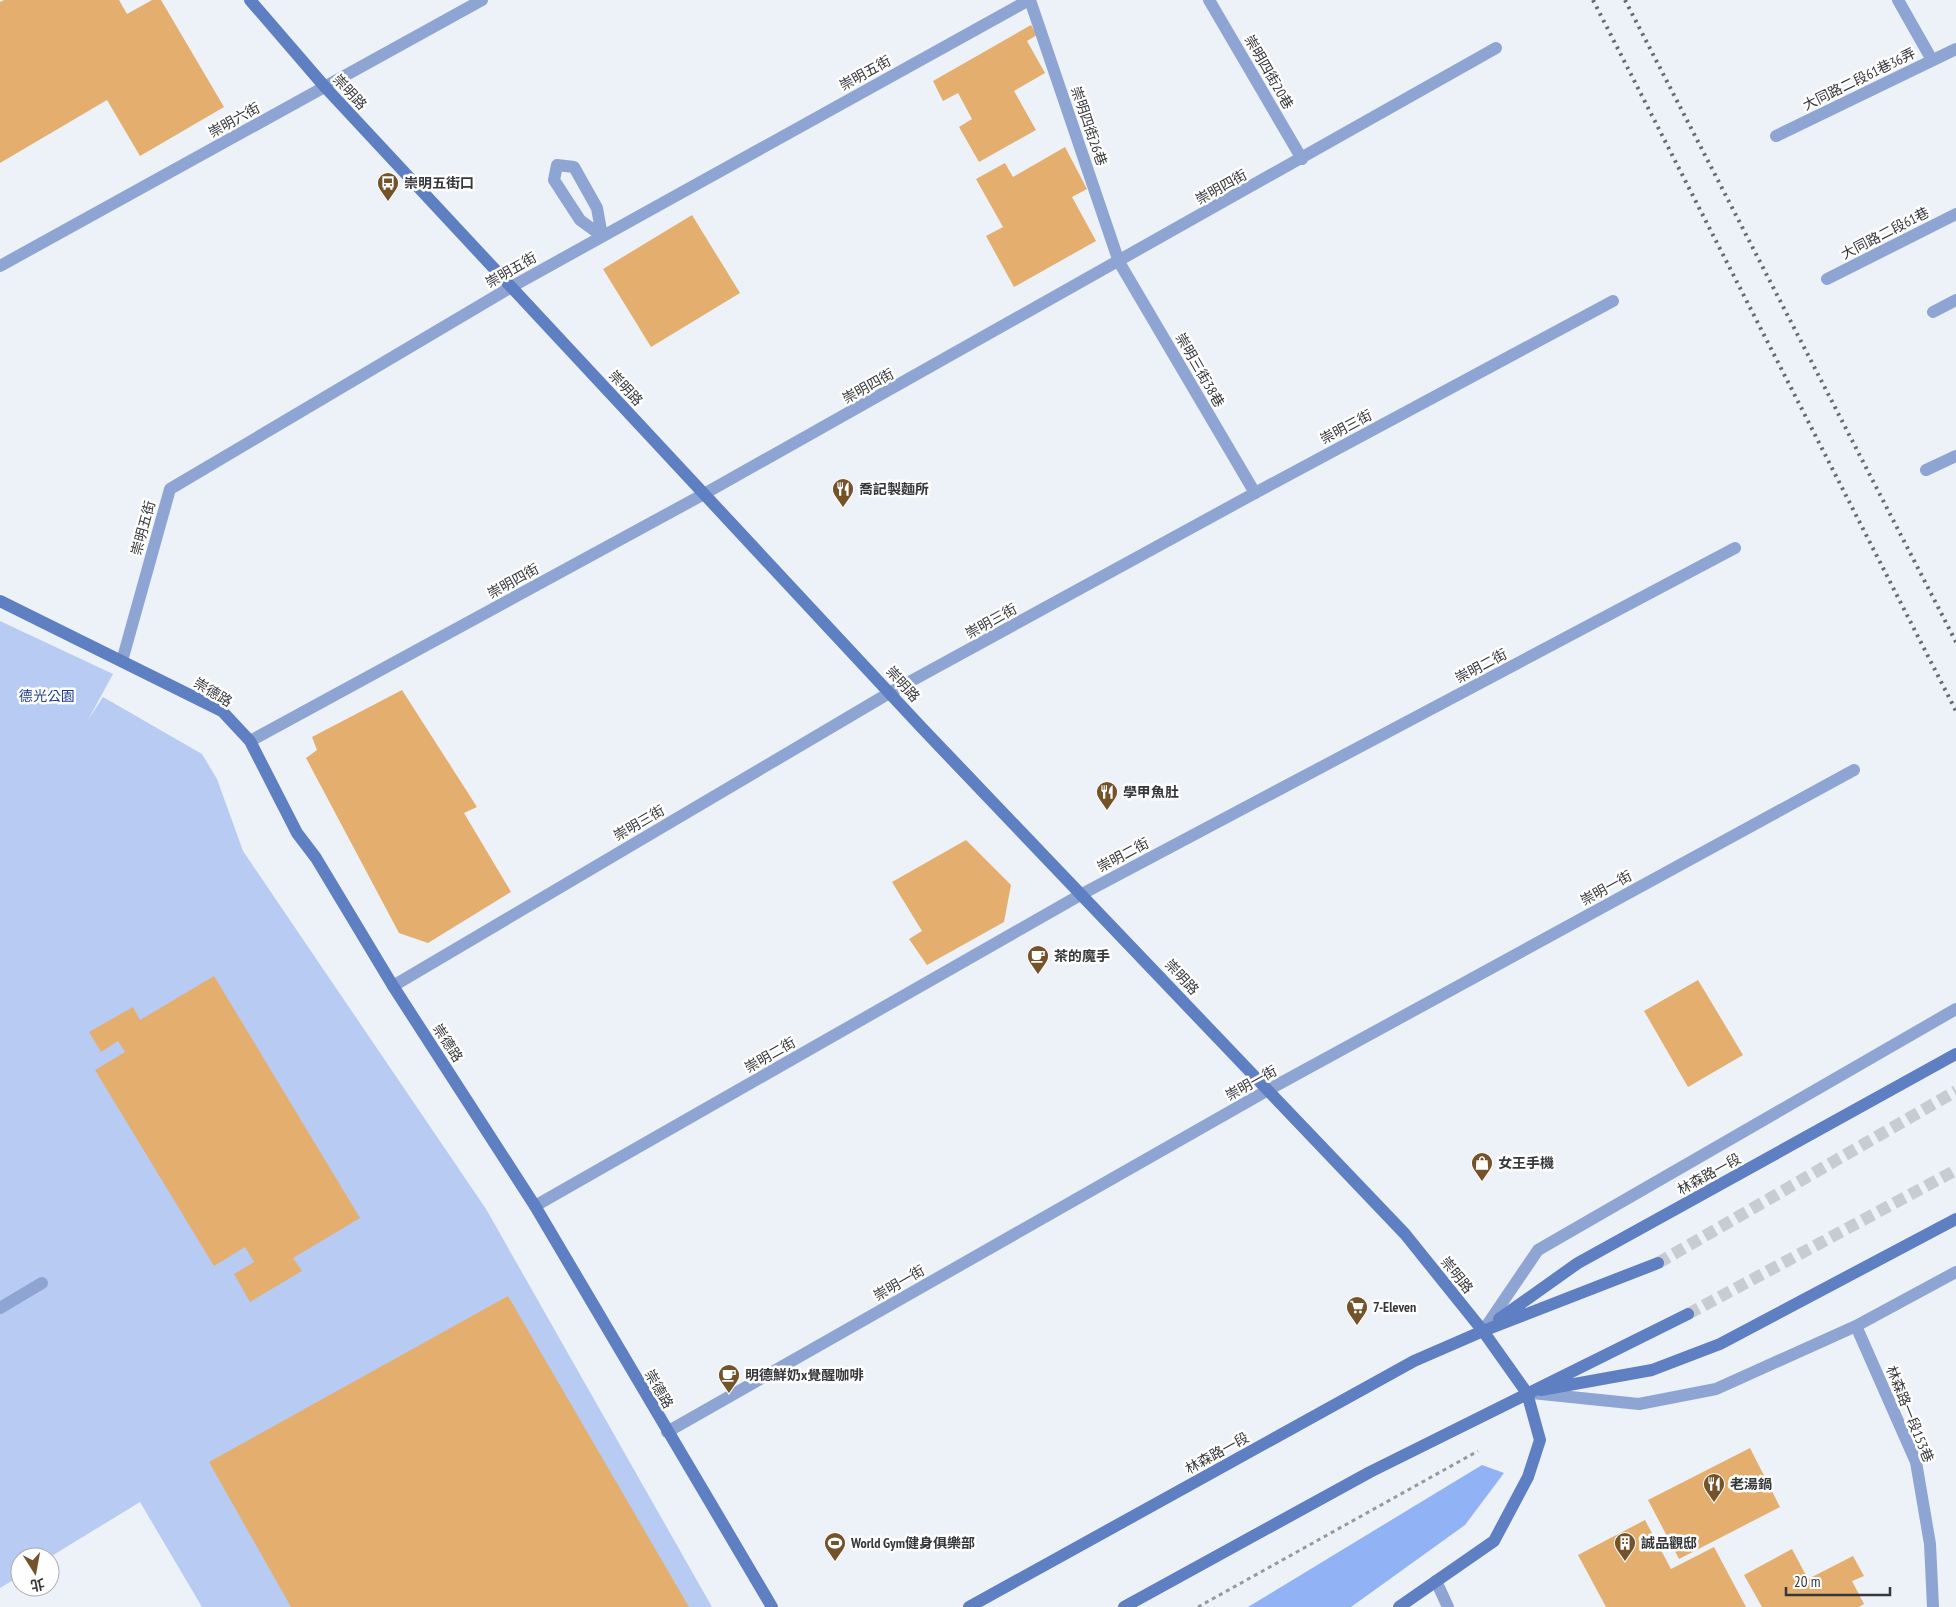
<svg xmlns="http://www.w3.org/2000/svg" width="1956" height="1607" font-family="'PT Sans Narrow','Noto Sans TC',sans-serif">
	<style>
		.green { fill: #b7cbf3 }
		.forest { fill: #91b2f5 }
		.building { fill: #e4af6e }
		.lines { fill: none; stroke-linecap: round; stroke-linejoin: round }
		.secondary-tunnel { stroke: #c8ccd2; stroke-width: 12; stroke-dasharray: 12 6; stroke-linecap: butt }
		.path { stroke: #96999e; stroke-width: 3; stroke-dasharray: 4 4; stroke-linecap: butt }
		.lane { stroke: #8ea5d4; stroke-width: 12 }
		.street { stroke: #8ea5d4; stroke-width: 12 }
		.secondary { stroke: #5f7fc3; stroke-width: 12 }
		.rail { stroke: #686a6e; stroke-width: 4; stroke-dasharray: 2.5 5; stroke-linecap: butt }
		.labels { text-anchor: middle; stroke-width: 5; stroke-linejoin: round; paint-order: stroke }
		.street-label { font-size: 14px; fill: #36373a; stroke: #fefefe }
		.poi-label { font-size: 14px; font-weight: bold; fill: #36373a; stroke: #fefefe; text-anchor: start }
		.park-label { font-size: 14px; fill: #1e3d89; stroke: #fefefe }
	</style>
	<rect width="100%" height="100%" fill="#edf1f8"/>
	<path class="green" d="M 0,621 L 113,674 L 88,720 L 103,697 L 202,754 L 217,779 L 243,851 L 486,1209 L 712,1607 L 202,1607 L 140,1502 L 50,1557 L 20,1557 L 20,1576 L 0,1588 Z"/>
	<path class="forest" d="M 1482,1465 L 1504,1473 L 1465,1525 L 1351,1607 L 1248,1607 Z"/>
	<path class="building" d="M 4,0 L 119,0 L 127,14 L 152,0 L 161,0 L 224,107 L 140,156 L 107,100 L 0,163 L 0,2 Z
		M 1031,25 L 1037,35 L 1027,41 L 1045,73 L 1014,91 L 1036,130 L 979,162 L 959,127 L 972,119 L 958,93 L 943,101 L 933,81 Z
		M 1065,147 L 1087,189 L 1072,197 L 1096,241 L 1014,287 L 986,236 L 1003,227 L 976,179 L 1005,163 L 1013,177 Z
		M 692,215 L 740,293 L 651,347 L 603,269 Z
		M 402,690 L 477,807 L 464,813 L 511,892 L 428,943 L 399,933 L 306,758 L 317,750 L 312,737 Z
		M 966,840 L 1011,885 L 1004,922 L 927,965 L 909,939 L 922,931 L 892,882 Z
		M 214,976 L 360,1218 L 293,1258 L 302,1271 L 250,1302 L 234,1274 L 254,1262 L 245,1247 L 214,1266 L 95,1070 L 125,1052 L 118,1041 L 101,1052 L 89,1032 L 133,1007 L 140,1020 Z
		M 1698,980 L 1743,1055 L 1688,1087 L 1644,1011 Z
		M 508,1296 L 689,1607 L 291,1607 L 209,1462 Z
		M 1750,1448 L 1780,1507 L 1679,1559 L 1648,1500 Z
		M 1645,1520 L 1671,1569 L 1714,1547 L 1746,1607 L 1606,1607 L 1578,1555 Z
		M 1792,1549 L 1808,1579 L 1853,1556 L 1864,1576 L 1852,1581 L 1864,1604 L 1859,1607 L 1762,1607 L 1744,1575 Z"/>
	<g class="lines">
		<path class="secondary-tunnel" d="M 1658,1263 L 1956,1091
			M 1688,1314 L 1956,1170"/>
		<path class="path" d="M 1198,1607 L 1478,1451"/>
		<path class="lane" d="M 1030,0 L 1119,262 L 1255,493
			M 1209,0 L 1302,159
			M 1898,0 L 1932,60
			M 1776,136 L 1956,49
			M 557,165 L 574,167 L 597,208 L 602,236 L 580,220 L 554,180 Z
			M 1827,279 L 1956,214
			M 1933,312 L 1956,300
			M 1926,470 L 1956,456
			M 0,1308 L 42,1283
			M 1856,1326 L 1916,1462 L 1930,1544 L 1933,1607
			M 1483,1331 L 1538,1250 L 1956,1009
			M 1532,1393 L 1639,1404 L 1716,1389 L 1856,1326 L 1956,1272
			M 1436,1581 L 1448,1607"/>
		<path class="street" d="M 0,266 L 482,0
			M 122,661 L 170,489 L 513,286 L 1029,0
			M 250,741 L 704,494 L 1496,48
			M 393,986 L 891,692 L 1255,493 L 1613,301
			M 535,1206 L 1082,894 L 1735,548
			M 667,1432 L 1268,1090 L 1854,770"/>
		<path class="secondary" d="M 250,0 L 325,87 L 922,728 L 1405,1234 L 1483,1331 L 1527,1393 L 1540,1440 L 1528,1477 L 1494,1541 L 1399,1607
			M 0,601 L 222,711 L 250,741 L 297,833 L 316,858 L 393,986 L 535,1206 L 772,1607
			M 1499,1319 L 1578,1263 L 1956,1054
			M 1541,1390 L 1652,1370 L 1720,1344 L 1956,1219
			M 969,1607 L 1414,1361 L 1483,1331 L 1658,1263
			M 1124,1607 L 1370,1472 L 1688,1314"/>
		<path class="rail" d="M 1593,0 L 1956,711
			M 1625,0 L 1956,642"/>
	</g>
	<defs>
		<g id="bus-pin" transform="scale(1.125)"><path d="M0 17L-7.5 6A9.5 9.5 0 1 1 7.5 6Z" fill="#74532a" stroke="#fefefe"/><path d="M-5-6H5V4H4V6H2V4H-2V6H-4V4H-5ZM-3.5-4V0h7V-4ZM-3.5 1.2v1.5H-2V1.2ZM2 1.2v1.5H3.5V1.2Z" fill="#fff"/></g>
		<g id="restaurant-pin" transform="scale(1.125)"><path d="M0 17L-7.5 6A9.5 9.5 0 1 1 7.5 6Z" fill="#74532a" stroke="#fefefe"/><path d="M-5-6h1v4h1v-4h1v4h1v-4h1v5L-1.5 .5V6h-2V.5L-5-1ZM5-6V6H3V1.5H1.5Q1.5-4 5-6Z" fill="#fff"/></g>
		<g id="cafe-pin" transform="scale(1.125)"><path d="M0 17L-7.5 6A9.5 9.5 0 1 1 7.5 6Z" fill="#74532a" stroke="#fefefe"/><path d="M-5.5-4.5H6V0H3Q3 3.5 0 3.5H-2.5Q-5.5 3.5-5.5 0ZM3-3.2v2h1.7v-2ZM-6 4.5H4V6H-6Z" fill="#fff"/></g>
		<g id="shop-pin" transform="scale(1.125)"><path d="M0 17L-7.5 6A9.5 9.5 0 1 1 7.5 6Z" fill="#74532a" stroke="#fefefe"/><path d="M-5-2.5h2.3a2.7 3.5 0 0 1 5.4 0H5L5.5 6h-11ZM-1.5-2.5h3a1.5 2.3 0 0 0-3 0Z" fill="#fff"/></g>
		<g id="supermarket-pin" transform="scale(1.125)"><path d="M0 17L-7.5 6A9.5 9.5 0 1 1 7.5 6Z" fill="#74532a" stroke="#fefefe"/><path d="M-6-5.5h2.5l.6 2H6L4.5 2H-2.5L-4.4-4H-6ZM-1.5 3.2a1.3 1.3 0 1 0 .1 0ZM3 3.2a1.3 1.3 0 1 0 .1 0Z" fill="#fff"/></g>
		<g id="stadium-pin" transform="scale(1.125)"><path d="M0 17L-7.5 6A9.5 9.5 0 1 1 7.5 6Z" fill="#74532a" stroke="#fefefe"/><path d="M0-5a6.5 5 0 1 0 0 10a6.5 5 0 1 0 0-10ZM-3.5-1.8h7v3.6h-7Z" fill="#fff"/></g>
		<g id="building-pin" transform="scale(1.125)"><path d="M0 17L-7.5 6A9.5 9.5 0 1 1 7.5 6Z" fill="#74532a" stroke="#fefefe"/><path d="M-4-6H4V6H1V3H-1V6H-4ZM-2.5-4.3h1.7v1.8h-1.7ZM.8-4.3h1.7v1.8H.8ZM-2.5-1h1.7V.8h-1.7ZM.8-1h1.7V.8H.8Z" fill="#fff"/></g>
	</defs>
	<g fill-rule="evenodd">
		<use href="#bus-pin" x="388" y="183"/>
		<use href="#restaurant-pin" x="843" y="489"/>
		<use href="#restaurant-pin" x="1107" y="792"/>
		<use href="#cafe-pin" x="1038" y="956"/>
		<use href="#shop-pin" x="1482" y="1163"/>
		<use href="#supermarket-pin" x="1357" y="1307"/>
		<use href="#cafe-pin" x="729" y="1375"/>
		<use href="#restaurant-pin" x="1714" y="1484"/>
		<use href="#stadium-pin" x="835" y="1543"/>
		<use href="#building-pin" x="1625" y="1543"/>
	</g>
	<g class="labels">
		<g class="street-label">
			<text transform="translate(1269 72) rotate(60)" y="5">崇明四街20巷</text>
			<text transform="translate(865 73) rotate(-29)" y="5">崇明五街</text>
			<text transform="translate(1859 79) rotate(-26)" y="5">大同路二段61巷36弄</text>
			<text transform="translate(350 92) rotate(47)" y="5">崇明路</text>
			<text transform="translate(234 120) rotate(-29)" y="5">崇明六街</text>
			<text transform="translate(1089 126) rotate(71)" y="5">崇明四街26巷</text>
			<text transform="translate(1221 187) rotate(-29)" y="5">崇明四街</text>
			<text transform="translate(1885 233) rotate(-27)" y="5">大同路二段61巷</text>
			<text transform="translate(511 270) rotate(-30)" y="5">崇明五街</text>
			<text transform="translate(1200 370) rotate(60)" y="5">崇明三街38巷</text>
			<text transform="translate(868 386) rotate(-29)" y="5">崇明四街</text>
			<text transform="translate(626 388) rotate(47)" y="5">崇明路</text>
			<text transform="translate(1346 427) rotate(-28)" y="5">崇明三街</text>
			<text transform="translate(143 528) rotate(-75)" y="5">崇明五街</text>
			<text transform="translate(513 581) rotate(-29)" y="5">崇明四街</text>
			<text transform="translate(991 621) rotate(-29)" y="5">崇明三街</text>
			<text transform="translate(1481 666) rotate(-28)" y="5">崇明二街</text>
			<text transform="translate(903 684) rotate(48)" y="5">崇明路</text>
			<text transform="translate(213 692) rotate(31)" y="5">崇德路</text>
			<text transform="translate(639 823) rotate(-30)" y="5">崇明三街</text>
			<text transform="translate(1123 855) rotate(-28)" y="5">崇明二街</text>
			<text transform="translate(1606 888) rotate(-29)" y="5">崇明一街</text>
			<text transform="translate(1182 977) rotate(47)" y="5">崇明路</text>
			<text transform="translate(448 1043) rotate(57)" y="5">崇德路</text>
			<text transform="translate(770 1055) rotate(-30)" y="5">崇明二街</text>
			<text transform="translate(1251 1083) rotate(-29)" y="5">崇明一街</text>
			<text transform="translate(1709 1174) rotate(-29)" y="5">林森路一段</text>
			<text transform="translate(1457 1275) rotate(51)" y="5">崇明路</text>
			<text transform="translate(899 1283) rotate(-30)" y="5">崇明一街</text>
			<text transform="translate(659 1389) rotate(60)" y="5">崇德路</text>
			<text transform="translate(1910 1414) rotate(68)" y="5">林森路一段153巷</text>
			<text transform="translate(1217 1453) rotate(-29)" y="5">林森路一段</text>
		</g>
		<g class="poi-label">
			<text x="404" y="188">崇明五街口</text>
			<text x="859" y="494">喬記製麵所</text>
			<text x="1123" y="797">學甲魚肚</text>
			<text x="1054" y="961">茶的魔手</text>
			<text x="1498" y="1168">女王手機</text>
			<text x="1373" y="1312">7-Eleven</text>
			<text x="745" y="1380">明德鮮奶x覺醒咖啡</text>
			<text x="1730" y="1489">老湯鍋</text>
			<text x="851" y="1548">World Gym健身俱樂部</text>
			<text x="1641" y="1548">誠品觀邸</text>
		</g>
		<g class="park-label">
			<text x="47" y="701">德光公園</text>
		</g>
	</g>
	<g transform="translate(35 1572) rotate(169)"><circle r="24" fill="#fefefe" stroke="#aeaeb0"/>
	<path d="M0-4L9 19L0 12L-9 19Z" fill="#74532a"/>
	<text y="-8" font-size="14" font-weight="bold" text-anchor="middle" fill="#36373a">北</text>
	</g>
	<path d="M1786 1587v8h104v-8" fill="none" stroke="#36373a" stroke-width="2.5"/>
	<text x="1794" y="1587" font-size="15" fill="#36373a" stroke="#fefefe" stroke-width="4" paint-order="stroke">20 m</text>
</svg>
